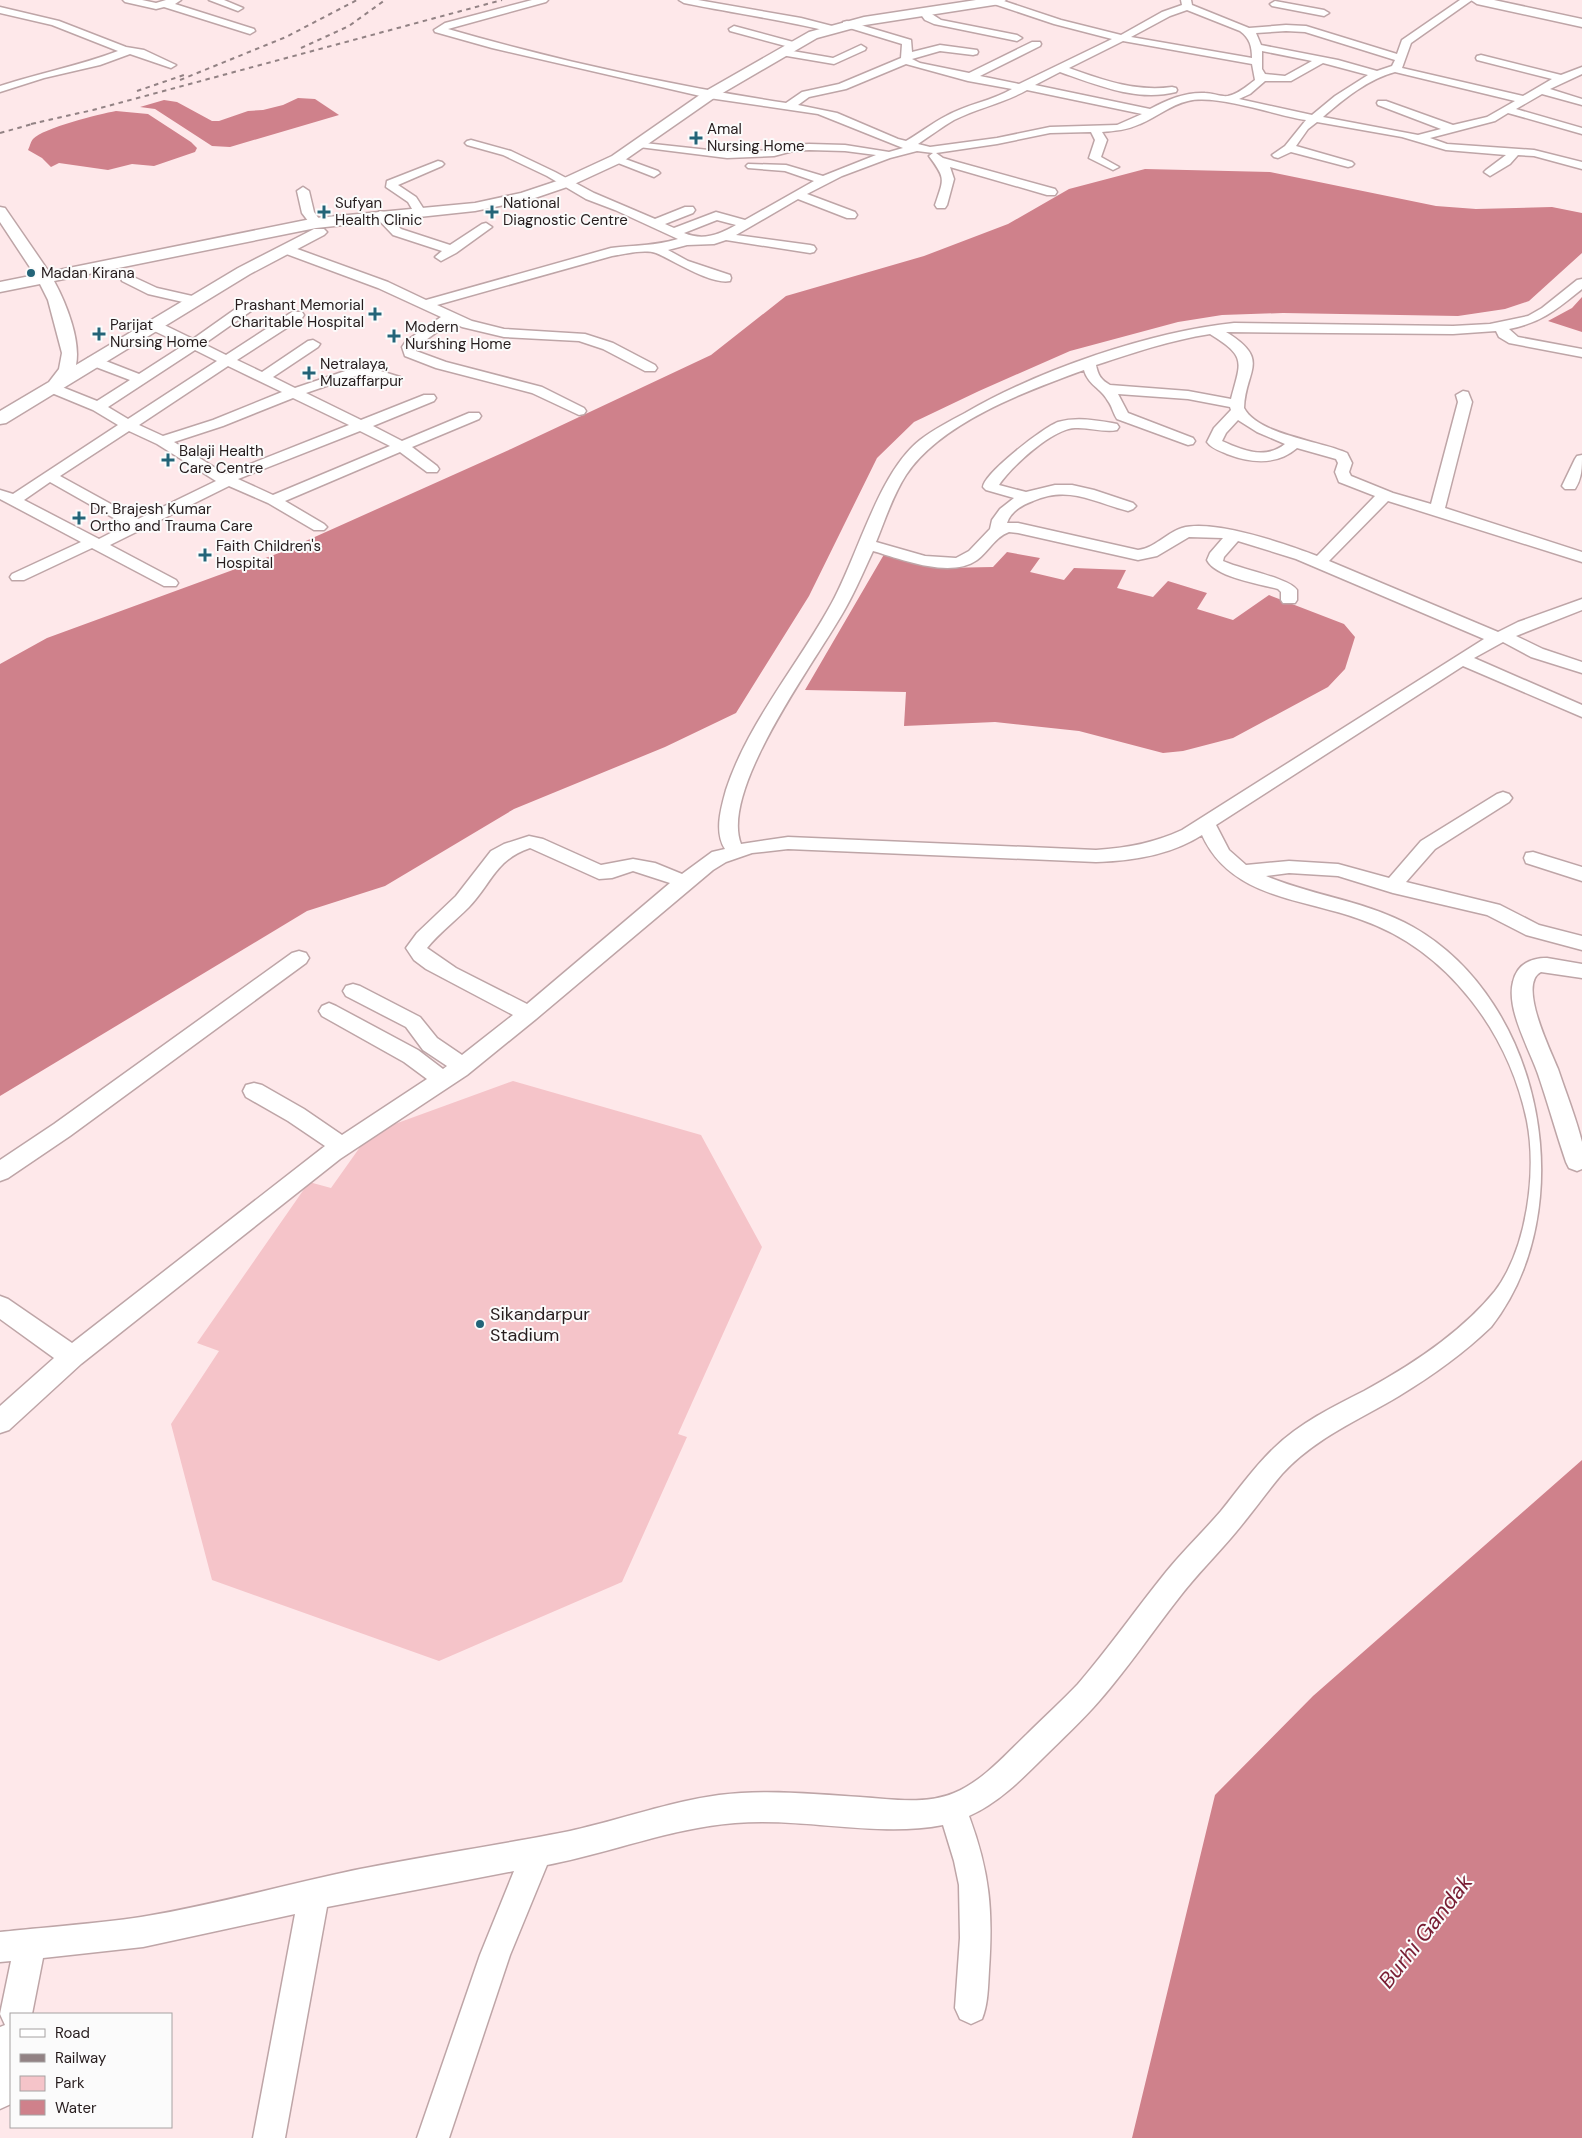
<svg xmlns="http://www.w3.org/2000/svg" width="1582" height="2138" font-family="'DM Sans',sans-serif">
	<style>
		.green { fill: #f5c4c9 }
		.water { fill: #cf818b }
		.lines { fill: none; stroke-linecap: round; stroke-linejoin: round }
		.minor-casing { stroke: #bea5a7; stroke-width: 3 }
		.major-casing { stroke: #bea5a7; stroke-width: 3 }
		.minor { fill: #fff; fill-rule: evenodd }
		.major { fill: #fff; fill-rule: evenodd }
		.rail { stroke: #928284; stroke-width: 2; stroke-dasharray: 4.5 4.5; stroke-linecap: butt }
		.poi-dot { fill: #236478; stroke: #fbfbfb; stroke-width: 2 }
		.labels { text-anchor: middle; stroke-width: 4; stroke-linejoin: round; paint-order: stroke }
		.far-poi-label { font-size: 15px; fill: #261c1d; stroke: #fbfbfb; text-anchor: start }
		.poi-label { font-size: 18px; fill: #261c1d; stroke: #fbfbfb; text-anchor: start }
		.near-water-label { font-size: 22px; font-style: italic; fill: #781c32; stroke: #fbfbfb }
	</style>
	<rect width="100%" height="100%" fill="#fee8ea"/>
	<path class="green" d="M 513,1081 L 701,1135 L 762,1247 L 678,1434 L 687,1437 L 622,1582 L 439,1661 L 212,1580 L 171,1424 L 219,1351 L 197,1343 L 309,1182 L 331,1188 L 370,1133 Z"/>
	<path class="water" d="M 298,98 L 315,99 L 339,115 L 230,147 L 212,146 L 155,109 L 140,107 L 164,100 L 177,102 L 212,121 L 219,121 L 248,111 L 263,110 L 283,105 Z
		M 116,111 L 148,114 L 191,142 L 197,148 L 195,152 L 154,166 L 132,164 L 108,170 L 59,163 L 51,167 L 42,158 L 28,150 C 30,146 31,141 33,139 C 43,128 100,114 116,111 Z
		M 1145,169 L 1270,172 L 1436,206 L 1476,209 L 1552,207 L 1582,213 L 1582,253 L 1529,301 L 1505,309 L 1458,316 L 1283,313 L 1222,315 L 1178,322 L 1070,351 L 979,391 L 914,422 L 877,458 L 809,596 L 736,713 L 665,747 L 514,809 L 385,886 L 307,911 L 0,1096 L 0,664 L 47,638 L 279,553 L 511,449 L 711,355 L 786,296 L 924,256 L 1008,224 L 1069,189 Z
		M 1582,297 L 1582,332 L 1548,321 L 1572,308 Z
		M 886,551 L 942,568 L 993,567 L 1007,552 L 1040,558 L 1030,572 L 1064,580 L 1074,568 L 1126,570 L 1117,588 L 1153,597 L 1168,581 L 1207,593 L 1197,609 L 1233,620 L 1269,595 L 1344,624 L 1355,637 L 1345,669 L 1328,687 L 1233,738 L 1183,751 L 1163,753 L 1079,731 L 995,722 L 904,726 L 906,692 L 805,690 Z
		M 1582,1460 L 1582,2138 L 1132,2138 L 1215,1795 L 1313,1696 Z"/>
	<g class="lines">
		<g class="minor-casing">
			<path id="minor" d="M 123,0 L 142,0 L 156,3 L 166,0 L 181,0 L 175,4 L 254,29 L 255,31 L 250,34 L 164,7 L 156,9 L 125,2 Z
				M 209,0 L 224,0 L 243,8 L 238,11 Z
				M 532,0 L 548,0 L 546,2 L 448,29 C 559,61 672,86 786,103 L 802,92 L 839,84 L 901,58 L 902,44 L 843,26 L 843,22 L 847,21 L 911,40 L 912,52 L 940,45 L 977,50 L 978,52 L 977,54 L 973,55 L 940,51 L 912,59 L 920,63 L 969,73 L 1032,42 L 1040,42 L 1041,44 L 1040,46 L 980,76 L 1019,84 L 1112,39 L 1054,24 L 991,3 L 990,0 L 1001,0 L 1061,20 L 1121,35 L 1162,12 L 1182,5 L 1181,0 L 1191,0 L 1192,5 L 1249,28 L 1286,25 L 1306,26 L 1397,54 L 1402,40 L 1460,0 L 1472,0 L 1411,43 L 1402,68 L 1523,96 L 1552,79 L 1477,60 L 1476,58 L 1477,56 L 1481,55 L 1561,75 L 1582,67 L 1582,74 L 1550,89 L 1582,99 L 1582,105 L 1542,94 L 1516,109 L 1582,128 L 1582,134 L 1508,113 L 1495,121 L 1430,138 L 1447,144 L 1534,150 L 1582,162 L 1582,169 L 1534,156 L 1518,155 L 1510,164 L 1490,176 L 1484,172 L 1486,170 L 1506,155 L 1446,150 L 1402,137 L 1317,122 L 1308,129 L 1296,146 L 1352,162 L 1354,164 L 1352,166 L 1348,167 L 1291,152 L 1278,158 L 1274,157 L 1272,155 L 1285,146 L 1306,120 C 1274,115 1217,94 1188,101 C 1170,105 1157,117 1140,124 C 1127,130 1115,131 1102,132 L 1107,140 L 1101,157 L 1119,167 L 1113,170 L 1089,158 L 1095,140 L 1091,132 L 1050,133 L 997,144 L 936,153 L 943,158 L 1055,189 L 1057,192 L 1055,195 L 1047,195 L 950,167 L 954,179 L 947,205 L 945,208 L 937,208 L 935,205 C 944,178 946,179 929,156 L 933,153 L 917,151 L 890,158 L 842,176 L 807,194 L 855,212 L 857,215 L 855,218 L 847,218 L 798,199 L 736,235 L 810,245 L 814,246 L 816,249 L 814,252 L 810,253 L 726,240 L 714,244 L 687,245 L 668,250 L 688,261 L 730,275 L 731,278 L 730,281 C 711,285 673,260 656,253 C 644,249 625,254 612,256 L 437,305 L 472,321 L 504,329 L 585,334 L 613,343 L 655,365 L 657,368 L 655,371 L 645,371 L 603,349 L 579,341 L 504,337 L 462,327 L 451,322 L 416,347 L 416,351 L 446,362 L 542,387 L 584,408 L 586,411 L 584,414 L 579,415 L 532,393 L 436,368 L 405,356 L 402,347 L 406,341 L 441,317 L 378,288 L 281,252 L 279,249 L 285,245 L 289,246 L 388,282 L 426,300 L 611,248 C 635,245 655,246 678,239 L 615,210 L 586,199 L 547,176 L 503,155 L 467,145 L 465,143 L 467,141 L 471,140 L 511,151 L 555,172 L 594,193 L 655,219 L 685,207 L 693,207 L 695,210 L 693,213 L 665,224 L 674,228 L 716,212 L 745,220 L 814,181 L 785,171 L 748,168 L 746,166 L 748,164 L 786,165 L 823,176 L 876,155 L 845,151 L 809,150 L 793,151 L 774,156 L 727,158 L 639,147 L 633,144 L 635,142 L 727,152 L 774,150 L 793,145 L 809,144 L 845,145 L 889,152 L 903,148 L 818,114 L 709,98 L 492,48 L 435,32 L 434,30 L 445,23 ZM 1187,10 L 1240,31 C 1250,38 1252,47 1252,58 L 1131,37 L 1170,16 ZM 1286,31 L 1305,32 L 1395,60 L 1392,66 L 1377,71 L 1338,60 L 1261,45 L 1256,33 ZM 1123,41 L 1252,64 L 1255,80 C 1247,86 1238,94 1228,96 C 1222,97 1212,93 1205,93 C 1185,92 1167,100 1150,109 L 1035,85 L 1060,72 C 1097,85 1137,102 1176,92 L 1177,90 L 1176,88 L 1172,87 C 1135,92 1103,80 1069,68 ZM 1262,51 L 1312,61 L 1285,76 L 1265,74 L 1262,69 ZM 1323,63 L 1368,75 L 1335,96 L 1312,115 L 1239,99 L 1250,94 L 1265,81 L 1291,81 ZM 906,64 L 968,81 L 1012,89 C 992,101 967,104 946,116 C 932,123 920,133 906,141 L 898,139 L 837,113 L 798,105 L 809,97 L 846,89 ZM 1395,72 L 1515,101 L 1487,117 L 1453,125 L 1386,101 L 1378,101 L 1377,103 L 1378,105 L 1441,129 L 1418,135 L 1323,117 C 1344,99 1368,79 1395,72 ZM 1027,90 L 1142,114 L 1117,125 L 1050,127 L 997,138 L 930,147 L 918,144 C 930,136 942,127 954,120 C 978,108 1004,103 1027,90 ZM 717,220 L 736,225 C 718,235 703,241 684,233 Z
				M 679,0 L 698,0 L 801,18 L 836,27 L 837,29 L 832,32 C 783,20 733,13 684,3 Z
				M 1275,1 L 1324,10 L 1329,13 L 1324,16 L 1272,6 L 1270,4 Z
				M 0,7 L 59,21 L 126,47 L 144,50 L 176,65 L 171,68 L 130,54 L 100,65 L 44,78 L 0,92 L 0,86 C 39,73 79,66 118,51 L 52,25 L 0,13 Z
				M 924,9 L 941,20 L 1017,35 L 1022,38 L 1017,41 L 934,24 L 925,20 L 919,12 Z
				M 734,26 L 797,43 L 798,45 L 793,48 L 730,31 L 729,29 Z
				M 861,45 L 866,48 L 865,50 L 834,64 L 781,55 L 776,52 L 781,49 L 833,58 Z
				M 617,156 L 658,171 L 660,173 L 654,177 L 613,161 L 611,159 Z
				M 438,161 L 442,162 L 444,164 L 442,166 L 398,185 L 416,197 L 425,211 L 423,214 L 415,214 L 408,202 L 386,187 L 387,181 Z
				M 303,187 L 309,191 L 314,212 L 322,223 L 320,226 L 312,226 L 302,213 L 297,191 Z
				M 380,211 L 384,212 L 401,229 L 450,245 L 482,224 L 486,223 L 492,227 L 456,253 L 441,261 L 435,257 L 442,251 L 393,235 L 374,215 Z
				M 127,274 L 157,288 L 201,298 L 203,301 L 196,305 L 148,294 L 122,281 L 121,278 L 122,275 Z
				M 1582,279 L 1582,289 C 1557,309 1541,323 1509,329 L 1518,337 L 1582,349 L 1582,357 L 1509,343 L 1499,337 L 1496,331 L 1453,334 L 1226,332 C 1272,360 1245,370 1244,408 C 1258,435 1322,441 1347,453 L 1352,463 L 1349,472 L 1351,476 L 1393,493 L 1431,504 L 1458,402 L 1456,395 L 1463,391 L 1468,392 L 1472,402 L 1445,508 L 1582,552 L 1582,562 L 1388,501 L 1329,561 L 1498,632 L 1518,622 L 1582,599 L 1582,610 L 1516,636 L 1543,649 L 1582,662 L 1582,673 L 1531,657 L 1503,642 L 1474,658 L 1582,705 L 1582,717 L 1463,666 L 1216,825 L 1229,850 L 1246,865 L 1289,861 L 1338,864 L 1389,878 L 1421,841 L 1497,794 L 1503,792 L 1509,794 L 1512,798 L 1509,802 L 1435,849 L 1406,882 L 1500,905 L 1539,925 L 1582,936 L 1582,950 L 1526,935 L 1487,915 L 1393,893 L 1338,876 L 1289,873 L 1266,876 C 1314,896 1367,901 1413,927 C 1545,1002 1582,1211 1491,1327 C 1464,1353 1432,1376 1399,1396 C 1359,1420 1315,1438 1282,1474 C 1266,1493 1252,1513 1236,1532 C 1217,1555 1196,1575 1178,1599 C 1152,1632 1128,1668 1100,1700 C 1082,1721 1062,1739 1043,1758 C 1021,1780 998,1803 969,1816 C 990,1873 993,1910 989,1970 C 988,1987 988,2004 982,2019 L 971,2024 L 960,2019 L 955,2008 L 960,1938 L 959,1885 L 954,1861 L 943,1825 C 878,1838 803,1817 735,1823 C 671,1828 610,1853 547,1865 L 510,1955 L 449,2138 L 417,2138 L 480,1955 L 514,1871 L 327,1907 L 285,2138 L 253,2138 L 295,1914 L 143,1947 L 43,1958 L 32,2014 L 11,2014 L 11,2104 L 0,2109 L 0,2027 L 5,2025 L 0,2014 L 11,1961 L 0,1962 L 0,1932 C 47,1927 94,1924 141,1917 C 215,1905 287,1884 360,1869 C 430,1855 500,1845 570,1831 C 620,1820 668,1802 719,1795 C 766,1789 813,1794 860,1797 C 890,1799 926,1805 954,1793 C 983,1781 1006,1754 1027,1734 C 1044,1717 1062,1701 1078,1684 C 1109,1648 1136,1609 1166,1572 C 1183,1551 1203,1532 1221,1511 C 1238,1490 1254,1467 1274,1448 C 1300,1423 1332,1407 1364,1391 C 1410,1366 1461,1333 1495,1291 C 1527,1249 1537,1172 1527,1121 C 1509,1033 1448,950 1362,920 C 1303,898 1231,899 1202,835 C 1171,855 1132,861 1096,862 L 788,849 L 752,853 L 726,862 L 713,870 L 536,1019 L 467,1075 L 340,1159 L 81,1364 L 9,1430 L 0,1433 L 0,1406 L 54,1358 L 0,1319 L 0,1296 L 8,1299 L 72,1343 L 325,1146 L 288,1121 L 246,1097 L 243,1091 L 246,1085 L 254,1083 L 262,1085 L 304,1109 L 342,1135 L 427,1079 L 404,1062 L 322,1016 L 319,1011 L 322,1006 L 329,1003 L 336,1006 L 418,1050 L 443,1069 L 447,1066 L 423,1050 L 406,1027 L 346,996 L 343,991 L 346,986 L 353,984 L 360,986 L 420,1017 L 437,1038 L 462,1055 L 513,1015 L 426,969 L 414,960 L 406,948 L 417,933 L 456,896 L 491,851 L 504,844 L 529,836 L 543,839 L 601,865 L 633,859 L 655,863 L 682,874 L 712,852 L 725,849 C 714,832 721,808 726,790 C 747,725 796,667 829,608 C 857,560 877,474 920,440 C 934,429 950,421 965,413 C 1039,370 1149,332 1234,323 L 1453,326 L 1490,324 L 1528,316 L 1542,308 L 1577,280 ZM 1210,334 C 1247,357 1241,361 1231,399 L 1188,391 L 1110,385 C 1101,380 1098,375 1096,365 C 1133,353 1171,340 1210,334 ZM 1084,370 C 1088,385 1101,388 1108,401 C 1112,406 1113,413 1117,419 L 1188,445 L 1193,444 L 1195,441 L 1193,438 L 1128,413 L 1118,394 L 1188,399 L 1230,407 L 1231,410 L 1214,428 L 1207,442 C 1211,448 1220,451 1227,454 C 1251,463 1276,466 1297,448 L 1336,459 L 1338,463 L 1335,472 L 1339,482 L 1375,496 L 1317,556 C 1286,544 1214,519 1182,528 C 1166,533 1155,548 1138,550 L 1018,523 L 1007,523 C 1011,511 1022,505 1033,501 C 1069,485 1093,502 1128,511 L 1133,509 L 1136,506 L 1133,503 L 1094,490 L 1072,485 L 1055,485 L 1026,492 L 999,485 C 1012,466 1052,429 1075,428 C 1089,427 1104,433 1117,430 L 1119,427 L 1117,424 L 1112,423 C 1094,420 1076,417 1058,422 C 1044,427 984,473 983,487 L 986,490 L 1014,498 L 1000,509 L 992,520 L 990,529 L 969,551 L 956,558 L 925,556 L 876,542 C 885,520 893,495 906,475 C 940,423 1026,391 1084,370 ZM 1238,420 L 1257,432 L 1285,444 C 1265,460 1242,450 1222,441 L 1226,433 ZM 1009,532 L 1018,533 L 1138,560 L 1157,556 L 1189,537 L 1223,538 L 1210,553 L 1207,560 C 1215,577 1260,584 1278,589 L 1281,592 L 1281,600 L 1283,603 L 1295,603 L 1297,600 L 1297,590 C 1289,578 1240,569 1223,561 L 1224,557 L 1238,541 L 1296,559 L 1484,639 L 1182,830 C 1154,843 1127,848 1096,850 L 788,837 L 741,844 C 719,789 818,658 845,609 C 856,590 864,570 873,551 C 901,559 950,579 977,560 C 988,552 995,537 1009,532 ZM 530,848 L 599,879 L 612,878 L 633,871 L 670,883 L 527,1004 L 456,968 L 427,948 C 439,933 455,921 469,907 C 492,883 495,860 530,848 Z
				M 246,304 L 251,305 L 253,308 L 251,311 L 204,344 L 226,355 L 292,312 L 302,312 L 304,315 L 302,318 L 237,360 L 262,372 L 308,341 L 313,340 L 320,344 L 318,347 L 273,377 L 295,388 L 354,368 L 371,368 L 400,377 L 402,380 L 395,384 L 370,376 L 355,376 L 306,393 L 361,420 L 424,395 L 434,395 L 436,398 L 434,401 L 373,426 L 402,441 L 469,413 L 479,413 L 481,416 L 479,419 L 412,447 L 437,466 L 439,469 L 437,472 L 427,472 L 400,452 L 285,501 L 324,524 L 327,527 L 324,530 L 314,530 L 268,503 L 229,486 L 110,545 L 176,580 L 178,583 L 176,586 L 164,586 L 92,548 L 24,580 L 12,580 L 10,577 L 12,574 L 81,542 L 0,499 L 0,490 L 13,494 L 118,425 L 93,410 L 47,391 L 45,388 L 47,385 L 57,385 L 97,401 L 130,380 L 88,364 L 86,361 L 88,358 L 98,358 L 139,374 L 184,345 L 150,329 L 148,326 L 150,323 L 160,323 L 193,339 L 241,305 ZM 195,350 L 217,361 L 128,419 L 108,407 ZM 228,366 L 282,392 L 213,420 L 163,436 L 139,425 ZM 293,398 L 349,425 L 225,474 L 174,442 L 223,426 ZM 129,431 L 157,444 L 216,481 L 138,519 L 60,476 ZM 360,431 L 390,446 L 273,495 L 238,479 ZM 50,482 L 126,525 L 99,539 L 24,500 Z
				M 1582,455 C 1582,468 1582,478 1575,489 L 1565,489 L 1562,486 L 1575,459 L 1577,456 Z
				M 1533,852 L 1582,867 L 1582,881 L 1526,863 L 1524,858 L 1526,853 Z
				M 299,951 L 306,953 L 309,958 L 306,963 L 70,1136 L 8,1178 L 0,1181 L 0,1160 L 54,1124 L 292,953 Z
				M 1547,958 L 1582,964 L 1582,978 L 1541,972 C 1517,984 1551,1051 1558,1069 C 1566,1093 1576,1118 1582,1142 C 1582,1151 1582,1161 1582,1169 L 1577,1171 L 1569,1168 L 1566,1162 C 1556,1133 1548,1103 1538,1074 C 1529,1048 1506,1009 1513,982 C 1517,964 1531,958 1547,958 Z"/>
		</g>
		<g class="major-casing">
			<path id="major" d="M 976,0 L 1006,0 L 1000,4 L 865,25 L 817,38 L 714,98 L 622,162 L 570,186 L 529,200 L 475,211 L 316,228 L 54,281 C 66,303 81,340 76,365 L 238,268 L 314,229 L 324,229 L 327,232 L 324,235 L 250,274 L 6,423 L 0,424 L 0,411 L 49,382 L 59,369 L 62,353 L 48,300 L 40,284 L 0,292 L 0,282 L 35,275 L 0,222 L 0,207 L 5,208 L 49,272 L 316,218 L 475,203 L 521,193 L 560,180 L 612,156 L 704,92 L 809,32 L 864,17 Z
				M 1471,0 L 1494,0 L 1582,19 L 1582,27 L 1477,4 Z"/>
		</g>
		<use href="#minor" class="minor"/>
		<use href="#major" class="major"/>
		<path class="rail" d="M 301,48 L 349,26 L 385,0
			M 180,80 L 286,37 L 357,0
			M 137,91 L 184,75
			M 31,124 L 93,110 L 502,0
			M 0,133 L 36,123"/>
	</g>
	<g class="poi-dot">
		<path d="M693.5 130.5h5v5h5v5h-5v5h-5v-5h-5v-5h5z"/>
		<path d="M321.5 204.5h5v5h5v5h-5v5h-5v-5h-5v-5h5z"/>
		<path d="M489.5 204.5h5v5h5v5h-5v5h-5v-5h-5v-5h5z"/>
		<circle cx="31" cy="273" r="5"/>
		<path d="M372.5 306.5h5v5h5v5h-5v5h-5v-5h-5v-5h5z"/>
		<path d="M96.5 326.5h5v5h5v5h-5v5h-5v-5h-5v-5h5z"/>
		<path d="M391.5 328.5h5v5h5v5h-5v5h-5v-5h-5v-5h5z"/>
		<path d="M306.5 365.5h5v5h5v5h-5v5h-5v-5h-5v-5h5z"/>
		<path d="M165.5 452.5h5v5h5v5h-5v5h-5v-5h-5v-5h5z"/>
		<path d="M76.5 510.5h5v5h5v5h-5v5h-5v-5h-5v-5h5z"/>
		<path d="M202.5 547.5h5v5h5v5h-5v5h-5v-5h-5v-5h5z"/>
		<circle cx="480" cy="1324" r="5"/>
	</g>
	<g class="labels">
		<g class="far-poi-label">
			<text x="707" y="134">Amal<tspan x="707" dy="17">Nursing Home</tspan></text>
			<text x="335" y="208">Sufyan<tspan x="335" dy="17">Health Clinic</tspan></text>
			<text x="503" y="208">National<tspan x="503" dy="17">Diagnostic Centre</tspan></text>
			<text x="41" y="278">Madan Kirana</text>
			<text x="364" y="310" text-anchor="end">Prashant Memorial<tspan x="364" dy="17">Charitable Hospital</tspan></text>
			<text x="110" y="330">Parijat<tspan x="110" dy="17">Nursing Home</tspan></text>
			<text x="405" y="332">Modern<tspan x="405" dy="17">Nurshing Home</tspan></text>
			<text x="320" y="369">Netralaya,<tspan x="320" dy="17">Muzaffarpur</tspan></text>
			<text x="179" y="456">Balaji Health<tspan x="179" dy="17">Care Centre</tspan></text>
			<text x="90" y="514">Dr. Brajesh Kumar<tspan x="90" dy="17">Ortho and Trauma Care</tspan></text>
			<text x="216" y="551">Faith Children's<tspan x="216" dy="17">Hospital</tspan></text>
		</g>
		<g class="poi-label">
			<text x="490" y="1320">Sikandarpur<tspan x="490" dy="21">Stadium</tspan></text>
		</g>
		<g class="near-water-label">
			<text transform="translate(1425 1931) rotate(-52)" y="8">Burhi Gandak</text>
		</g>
	</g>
	<rect x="10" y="2013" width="162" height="115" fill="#fbfbfb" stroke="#a6a2a2"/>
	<rect x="20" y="2029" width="25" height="8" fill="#ffffff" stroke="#a6a2a2"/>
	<text x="55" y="2038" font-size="15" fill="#261c1d">Road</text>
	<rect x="20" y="2054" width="25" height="8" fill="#928284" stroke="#a6a2a2"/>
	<text x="55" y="2063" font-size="15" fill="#261c1d">Railway</text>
	<rect x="20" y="2076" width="25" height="15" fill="#f5c4c9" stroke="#a6a2a2"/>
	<text x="55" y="2088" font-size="15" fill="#261c1d">Park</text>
	<rect x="20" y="2100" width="25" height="15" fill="#cf818b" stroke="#a6a2a2"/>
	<text x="55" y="2113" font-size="15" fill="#261c1d">Water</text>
</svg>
